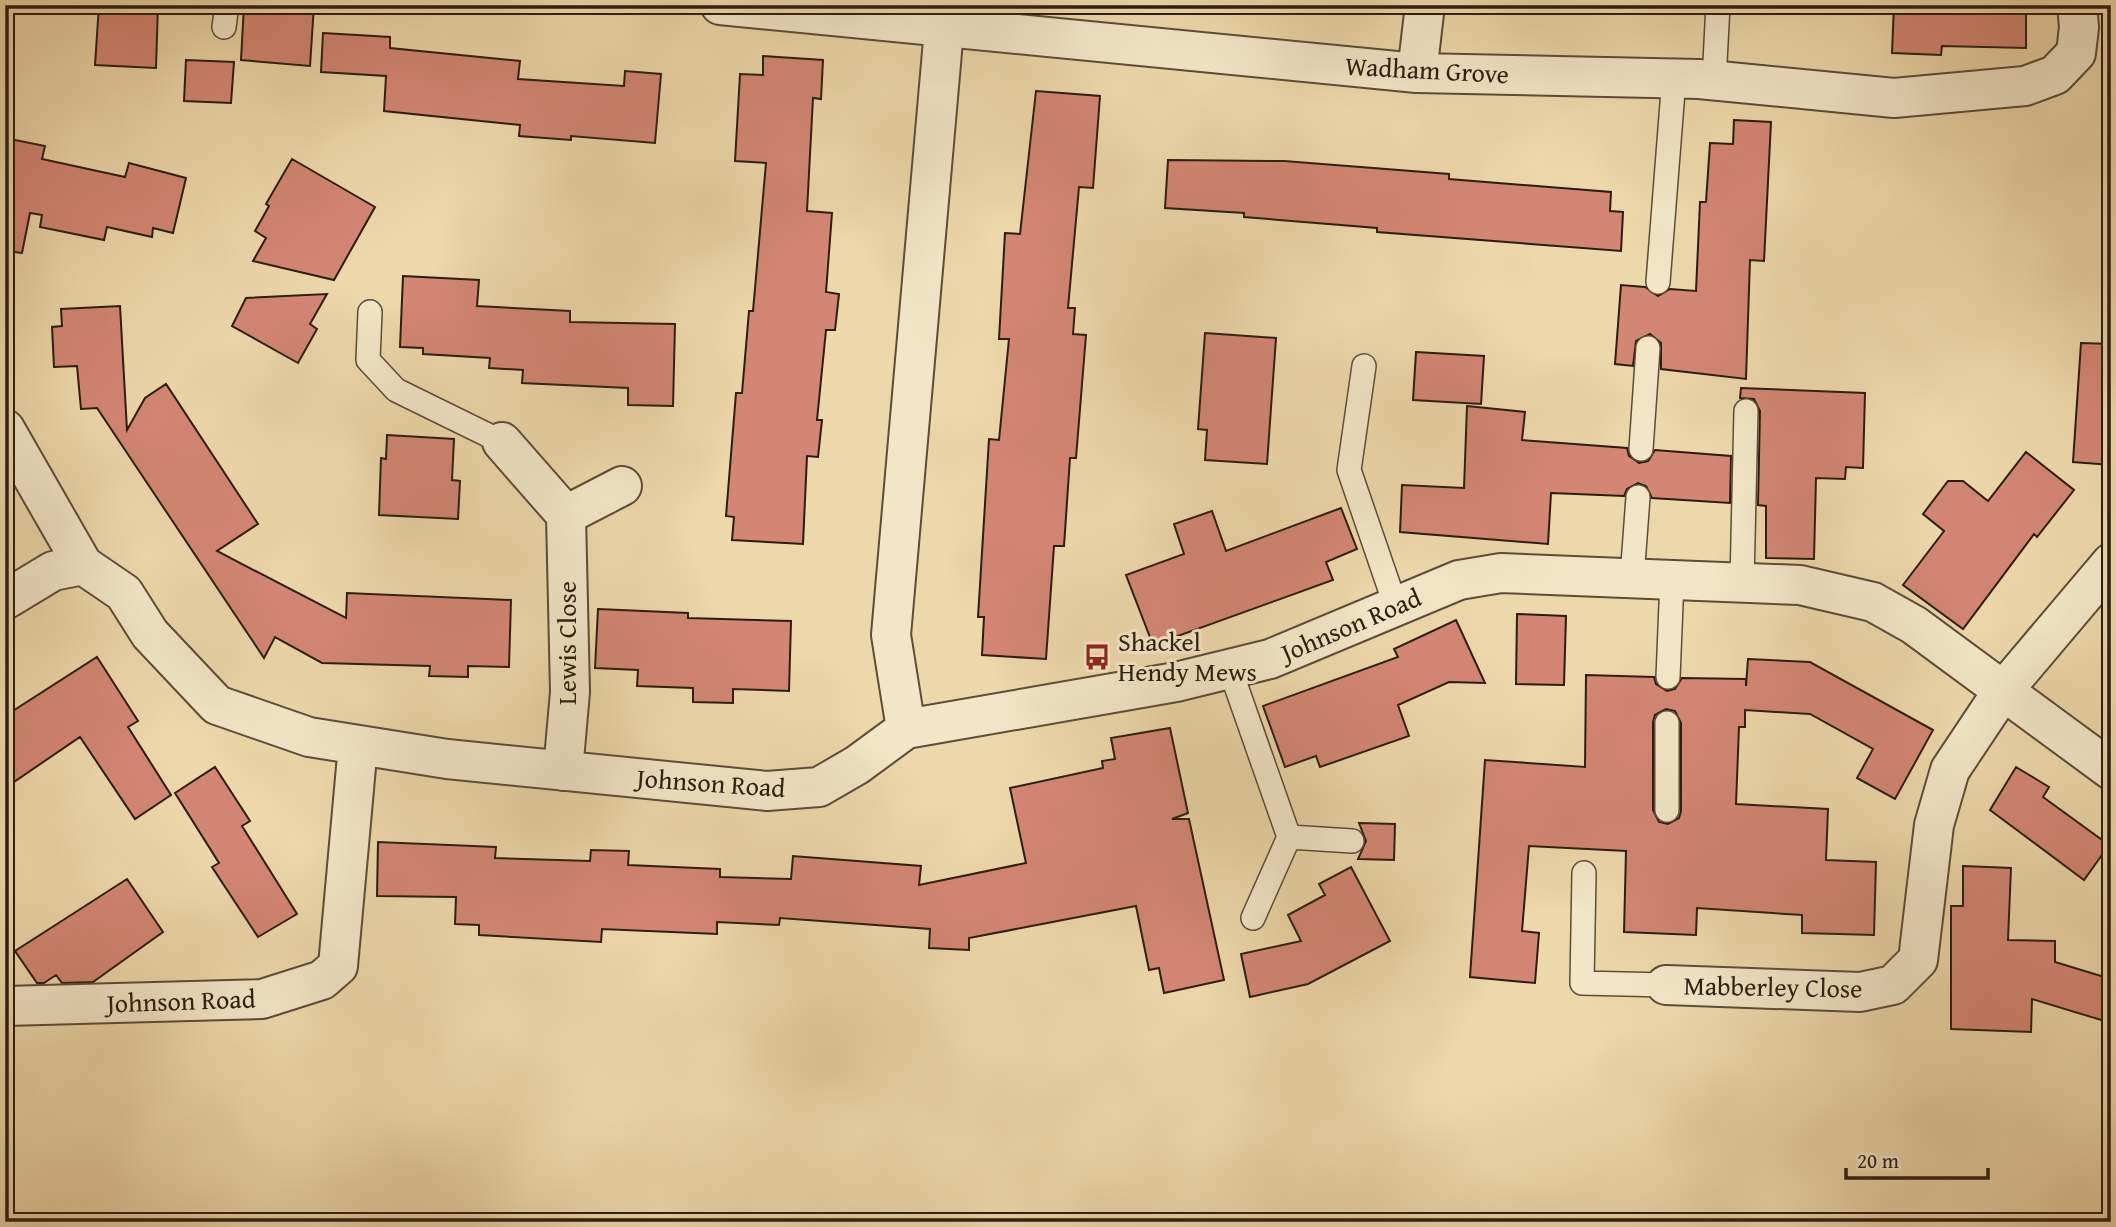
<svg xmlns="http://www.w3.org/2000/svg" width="2116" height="1227" font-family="'Gentium Book Plus',serif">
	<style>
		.building { fill: #d48674; stroke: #2b1d11; stroke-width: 2; fill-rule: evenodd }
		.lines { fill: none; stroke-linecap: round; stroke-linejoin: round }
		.service-casing { stroke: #5c4c38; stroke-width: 26 }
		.minor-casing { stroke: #5c4c38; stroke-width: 42 }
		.service { stroke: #f3e6c8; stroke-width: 23 }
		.minor { stroke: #f3e6c8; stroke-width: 38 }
		.labels { text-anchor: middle; stroke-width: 6; stroke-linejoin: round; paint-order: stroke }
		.street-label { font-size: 26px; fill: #2b1d11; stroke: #f3e6c8 }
		.poi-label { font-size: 26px; fill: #2b1d11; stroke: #f3e6c8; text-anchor: start }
	</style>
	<rect width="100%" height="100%" fill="#edd8ab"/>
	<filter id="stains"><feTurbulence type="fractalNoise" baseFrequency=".00286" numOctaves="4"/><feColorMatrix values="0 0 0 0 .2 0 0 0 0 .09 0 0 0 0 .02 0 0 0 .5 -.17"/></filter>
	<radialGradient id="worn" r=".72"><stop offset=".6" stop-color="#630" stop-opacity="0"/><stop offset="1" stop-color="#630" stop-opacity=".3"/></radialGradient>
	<path class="building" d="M 99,5 L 158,5 L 156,68 L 95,65 Z
		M 244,5 L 314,5 L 310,66 L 241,60 Z
		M 1894,5 L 2026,5 L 2026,48 L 1942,46 L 1941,55 L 1892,53 Z
		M 323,33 L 390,37 L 390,48 L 520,61 L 518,79 L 624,86 L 625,71 L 661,74 L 655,143 L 571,136 L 571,140 L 519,136 L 520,125 L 384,111 L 386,76 L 321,72 Z
		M 763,56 L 823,60 L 821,99 L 813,98 L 807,211 L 832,213 L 826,292 L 839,294 L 835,330 L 826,330 L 817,420 L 822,420 L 818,457 L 807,456 L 803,544 L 732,540 L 734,517 L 726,516 L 736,393 L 742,393 L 749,311 L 753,311 L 766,163 L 735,161 L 740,74 L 763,75 Z
		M 186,60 L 234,62 L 231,103 L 184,101 Z
		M 1036,91 L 1100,96 L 1093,188 L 1079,187 L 1068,308 L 1075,308 L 1073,334 L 1086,335 L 1076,458 L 1070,458 L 1064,546 L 1054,546 L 1046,659 L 982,655 L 984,617 L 978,617 L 989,439 L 999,440 L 1009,339 L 999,339 L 1005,233 L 1020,234 Z
		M 1734,120 L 1771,122 L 1764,261 L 1750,260 L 1746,379 L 1661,369 L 1661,343 L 1650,334 L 1636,341 L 1633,366 L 1615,364 L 1621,285 L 1645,287 L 1658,296 L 1670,289 L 1696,291 L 1700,202 L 1706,202 L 1710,143 L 1733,144 Z
		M 5,138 L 45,146 L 42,159 L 125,177 L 129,163 L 186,178 L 173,233 L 153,228 L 152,237 L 107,227 L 104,240 L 40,227 L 42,215 L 30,213 L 22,253 L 5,251 Z
		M 292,159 L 375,207 L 334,280 L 253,261 L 266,238 L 255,231 L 269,206 L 266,204 Z
		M 1168,160 L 1284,161 L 1449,174 L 1449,179 L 1611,192 L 1610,211 L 1623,212 L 1621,251 L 1377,232 L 1377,228 L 1244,217 L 1244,213 L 1165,208 Z
		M 403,276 L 479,280 L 477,306 L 570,311 L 570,322 L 675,324 L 673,406 L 628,405 L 628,388 L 522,383 L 523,370 L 489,368 L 490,358 L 423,354 L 423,348 L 400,347 Z
		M 327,294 L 310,324 L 317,329 L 298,363 L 232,326 L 246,298 Z
		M 120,306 L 127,430 L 145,398 L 166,384 L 258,524 L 217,551 L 346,618 L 347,593 L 511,600 L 509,667 L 468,666 L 468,677 L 429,676 L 430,666 L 322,663 L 275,637 L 264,658 L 97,408 L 81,409 L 77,366 L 54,367 L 52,327 L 62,326 L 61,309 Z
		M 1205,333 L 1276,338 L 1267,464 L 1205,460 L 1207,430 L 1198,429 Z
		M 2081,343 L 2111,344 L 2111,465 L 2073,462 Z
		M 1416,352 L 1484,356 L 1481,404 L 1413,400 Z
		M 1741,388 L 1865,393 L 1863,468 L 1846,467 L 1845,479 L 1816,478 L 1814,559 L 1766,558 L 1766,506 L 1758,505 L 1760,411 L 1754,399 L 1740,398 Z
		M 1467,406 L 1525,412 L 1522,440 L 1627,448 L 1629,456 L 1639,463 L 1648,461 L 1655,450 L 1731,456 L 1730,503 L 1652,498 L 1646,486 L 1638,483 L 1627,489 L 1624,496 L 1551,493 L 1548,544 L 1400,532 L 1402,485 L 1464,488 Z
		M 387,435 L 454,439 L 452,480 L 460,481 L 458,519 L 379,515 L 381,458 L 386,459 Z
		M 2026,452 L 2074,490 L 2037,537 L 2034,534 L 1963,629 L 1903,585 L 1944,531 L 1923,514 L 1948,481 L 1963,481 L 1988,501 Z
		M 1341,508 L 1357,549 L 1326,562 L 1333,580 L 1153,645 L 1126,575 L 1184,554 L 1174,524 L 1212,511 L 1226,551 Z
		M 598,609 L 688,613 L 688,618 L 791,621 L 789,691 L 733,689 L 733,703 L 693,702 L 693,688 L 637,686 L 638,670 L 595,668 Z
		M 1517,614 L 1566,616 L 1564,685 L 1516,684 Z
		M 1456,620 L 1485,683 L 1449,682 L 1398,705 L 1409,736 L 1320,767 L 1316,756 L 1285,767 L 1263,706 L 1398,657 L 1394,649 Z
		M 97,657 L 138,721 L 128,727 L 171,795 L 135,819 L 80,737 L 5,788 L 5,716 Z
		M 1748,659 L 1810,662 L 1933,730 L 1895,799 L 1857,778 L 1873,749 L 1810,714 L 1745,710 L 1745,727 L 1739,727 L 1736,804 L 1828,809 L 1826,860 L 1876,862 L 1874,935 L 1802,933 L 1802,915 L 1697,908 L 1696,935 L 1624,932 L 1626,851 L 1529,846 L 1522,931 L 1539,933 L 1535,983 L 1470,977 L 1485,760 L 1585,767 L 1586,675 L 1654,677 L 1656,684 L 1667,691 L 1675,689 L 1682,678 L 1746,679 L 1746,686 ZM 1666,709 L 1675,711 L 1681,723 L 1681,811 L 1679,818 L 1668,824 L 1659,822 L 1653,810 L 1653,722 L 1655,715 Z
		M 1170,728 L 1188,813 L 1172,819 L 1189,819 L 1224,980 L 1164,993 L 1159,968 L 1149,970 L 1136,906 L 969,938 L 969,950 L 929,948 L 930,929 L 780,918 L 779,925 L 717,922 L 717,934 L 602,929 L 601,942 L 479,935 L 479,925 L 455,924 L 456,897 L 377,896 L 378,842 L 496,847 L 495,858 L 590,861 L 591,850 L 629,851 L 628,865 L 720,869 L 720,877 L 791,879 L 793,856 L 921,866 L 919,885 L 1026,863 L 1010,788 L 1103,768 L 1102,761 L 1115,759 L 1111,738 Z
		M 215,767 L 250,821 L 242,826 L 297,914 L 258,937 L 212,867 L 219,863 L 175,793 Z
		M 2016,767 L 2049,787 L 2043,797 L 2109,845 L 2084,880 L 1990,810 Z
		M 1359,823 L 1395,824 L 1394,860 L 1358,859 L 1366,841 Z
		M 1963,866 L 2011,868 L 2008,940 L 2055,941 L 2055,962 L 2111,979 L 2111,1023 L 2032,999 L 2031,1032 L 1951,1029 L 1951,906 L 1963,906 Z
		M 1351,867 L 1390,941 L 1308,984 L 1250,997 L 1241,954 L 1301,941 L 1288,915 L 1325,895 L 1319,884 Z
		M 127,879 L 163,932 L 93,982 L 62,983 L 56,975 L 44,983 L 37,983 L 15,951 Z"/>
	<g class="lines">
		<g class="service-casing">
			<path id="service" d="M 224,27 L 227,5
				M 1714,81 L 1718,5
				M 1658,282 L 1674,78
				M 370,312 L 368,360 L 396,390 L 502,442
				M 1364,366 L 1349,470 L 1396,607
				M 1641,449 L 1648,348
				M 1632,578 L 1638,497
				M 1742,582 L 1746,411
				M 1230,669 L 1289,837 L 1352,841
				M 1668,677 L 1672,580
				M 1667,810 L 1667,723
				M 1584,873 L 1582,983 L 1666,985
				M 1253,918 L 1289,837"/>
		</g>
		<g class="minor-casing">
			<path id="minor" d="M 720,5 L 1417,73 L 1699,79 L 1894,98 L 2025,86 L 2055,75 L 2076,53 L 2079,27 L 2077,5
				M 1417,73 L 1425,5
				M 5,429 L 83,565
				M 502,442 L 566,515 L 570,692 L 563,771
				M 566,515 L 622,486
				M 5,600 L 53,571 L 83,565 L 124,593 L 150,634 L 217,705 L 309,737 L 447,759 L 767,791 L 819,787 L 857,765 L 906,729 L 1176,682 L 1270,659 L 1459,580 L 1501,573 L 1800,585 L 1873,602 L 1914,625 L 2111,770
				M 906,729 L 891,635 L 944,29
				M 1666,985 L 1860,992 L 1893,985 L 1918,960 L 1934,825 L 1950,770 L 2002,692 L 2111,563
				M 5,1006 L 262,999 L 322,980 L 338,966 L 358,745"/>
		</g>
		<use href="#service" class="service"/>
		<use href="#minor" class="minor"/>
	</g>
	<defs>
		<g id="bus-bare" transform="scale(2.1)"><path d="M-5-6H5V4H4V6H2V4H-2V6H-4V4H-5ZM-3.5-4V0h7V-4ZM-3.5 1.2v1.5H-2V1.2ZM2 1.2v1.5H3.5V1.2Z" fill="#8f2418" stroke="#f3e6c8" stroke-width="2.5" paint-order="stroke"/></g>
	</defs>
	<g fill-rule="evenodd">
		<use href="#bus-bare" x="1097" y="657"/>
	</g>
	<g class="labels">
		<g class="street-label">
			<text transform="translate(1427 70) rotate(3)" y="9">Wadham Grove</text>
			<text transform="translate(1351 625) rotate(-23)" y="9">Johnson Road</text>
			<text transform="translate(567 643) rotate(-90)" y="9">Lewis Close</text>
			<text transform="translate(711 783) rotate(4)" y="9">Johnson Road</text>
			<text transform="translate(1773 987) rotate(1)" y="9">Mabberley Close</text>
			<text transform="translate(181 1001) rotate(-2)" y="9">Johnson Road</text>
		</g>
		<g class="poi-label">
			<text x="1118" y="651">Shackel<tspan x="1118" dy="30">Hendy Mews</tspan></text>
		</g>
	</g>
	<rect width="2116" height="1227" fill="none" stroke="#edd8ab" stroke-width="28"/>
	<rect x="7" y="7" width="2102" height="1213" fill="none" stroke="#2b1d11" stroke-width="3.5"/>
	<rect x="14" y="14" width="2088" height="1199" fill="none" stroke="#2b1d11" stroke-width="2"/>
	<path d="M1846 1168v10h142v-10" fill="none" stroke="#2b1d11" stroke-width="3.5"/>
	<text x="1857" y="1168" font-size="21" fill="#2b1d11" stroke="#f3e6c8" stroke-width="5" paint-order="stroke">20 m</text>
	<rect width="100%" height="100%" filter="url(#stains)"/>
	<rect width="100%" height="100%" fill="url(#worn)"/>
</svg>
